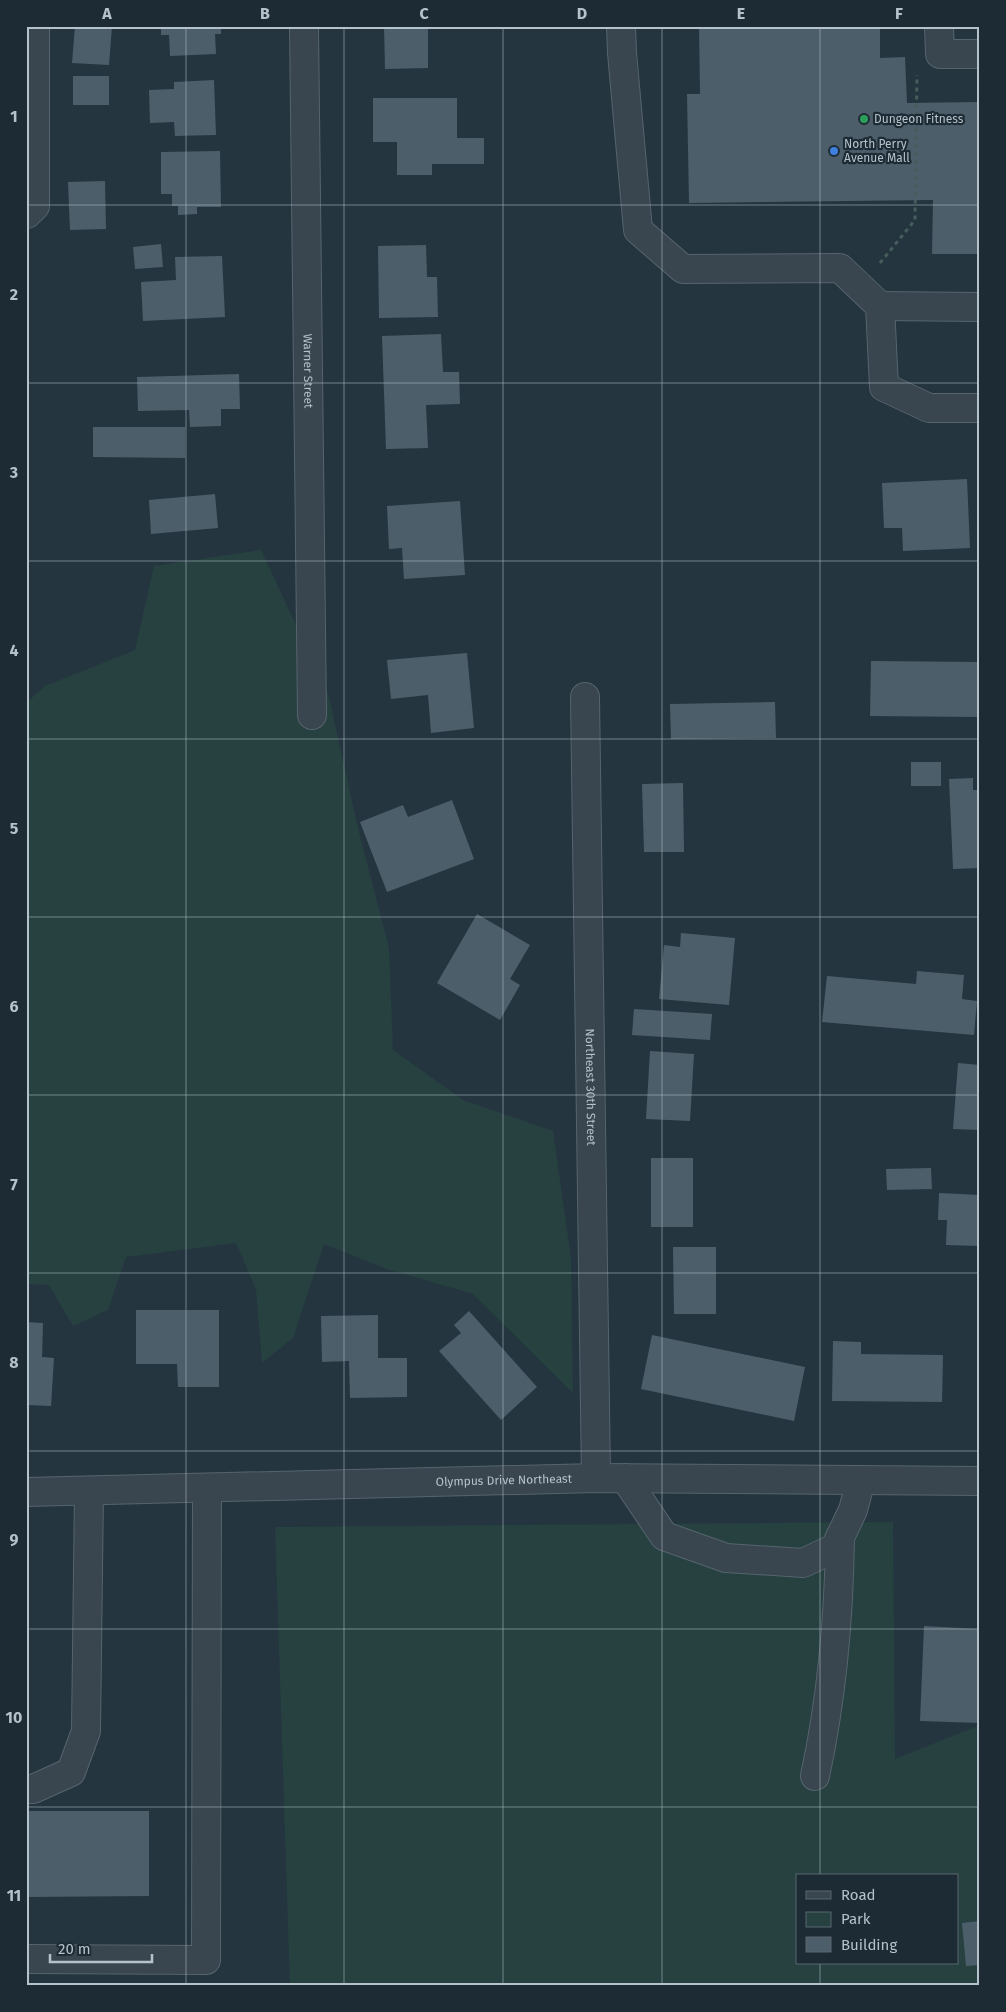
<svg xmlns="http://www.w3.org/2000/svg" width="1006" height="2012" font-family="'Fira Sans',sans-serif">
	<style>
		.green { fill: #264140; fill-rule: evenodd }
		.building { fill: #4d5e6b }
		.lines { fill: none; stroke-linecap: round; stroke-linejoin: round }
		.minor-casing { stroke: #56646e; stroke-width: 30 }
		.path { stroke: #455d5c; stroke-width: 3; stroke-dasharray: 4 4; stroke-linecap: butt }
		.minor { stroke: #394650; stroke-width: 28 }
		.grid { fill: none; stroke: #b5c1cb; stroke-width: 1; stroke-opacity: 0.55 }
		.leisure-dot { fill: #2e9e5b; stroke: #1d2b35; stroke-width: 2 }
		.shop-dot { fill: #3f7fe0; stroke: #1d2b35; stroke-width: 2 }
		.labels { text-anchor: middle; stroke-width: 4.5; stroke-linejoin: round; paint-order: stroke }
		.poi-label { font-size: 12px; fill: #b5c1cb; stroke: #1d2b35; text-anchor: start }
		.street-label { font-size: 12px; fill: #b5c1cb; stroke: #1d2b35 }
		.neatline { fill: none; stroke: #b5c1cb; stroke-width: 2 }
		.grid-label { font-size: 16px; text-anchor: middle; font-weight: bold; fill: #b5c1cb }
	</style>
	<rect width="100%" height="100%" fill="#243540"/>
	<path class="green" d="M 261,550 L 328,693 L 358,828 L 389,948 L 393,1050 L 463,1100 L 553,1131 L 571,1258 L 573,1393 L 473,1294 L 384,1268 L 324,1244 L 293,1338 L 262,1363 L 256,1289 L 236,1243 L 126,1257 L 108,1310 L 73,1326 L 49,1285 L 26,1284 L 26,703 L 45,686 L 135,650 L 154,566 Z
		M 893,1522 L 895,1759 L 980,1725 L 980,1986 L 290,1986 L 275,1527 ZM 797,1876 L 957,1876 L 957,1963 L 797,1963 Z"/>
	<path class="building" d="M 75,26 L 112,26 L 109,65 L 72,63 Z
		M 161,26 L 221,26 L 221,34 L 215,34 L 216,54 L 170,56 L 169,35 L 161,35 Z
		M 384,26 L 428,26 L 428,68 L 385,69 Z
		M 699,26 L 880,26 L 880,58 L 905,57 L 907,103 L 980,102 L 980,254 L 932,254 L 933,200 L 689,203 L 687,94 L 700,94 Z
		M 73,76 L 109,76 L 109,105 L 73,105 Z
		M 214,80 L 216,135 L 175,136 L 174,122 L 150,123 L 149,90 L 174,89 L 174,82 Z
		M 373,98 L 457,98 L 457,138 L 484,138 L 484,164 L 432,164 L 432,175 L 397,175 L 397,142 L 373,142 Z
		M 220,151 L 221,207 L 197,207 L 197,214 L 178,215 L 178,206 L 172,206 L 172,194 L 161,194 L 161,152 Z
		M 105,181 L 106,229 L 70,230 L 68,182 Z
		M 161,244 L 163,267 L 135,269 L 133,247 Z
		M 426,245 L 427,277 L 437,277 L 438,317 L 379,318 L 378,246 Z
		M 222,256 L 225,317 L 143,321 L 141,282 L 176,280 L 175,257 Z
		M 441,334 L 443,372 L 459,372 L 460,404 L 426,405 L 428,448 L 386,449 L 382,336 Z
		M 239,374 L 240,409 L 221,409 L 221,426 L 190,427 L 189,410 L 138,411 L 137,377 Z
		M 93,427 L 185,427 L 185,458 L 93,457 Z
		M 967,479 L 970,548 L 903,551 L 902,528 L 884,528 L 882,483 Z
		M 215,494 L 218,528 L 151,534 L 149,500 Z
		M 460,501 L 465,575 L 404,579 L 402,548 L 389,549 L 387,506 Z
		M 467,653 L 474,728 L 431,733 L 428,695 L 391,699 L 387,660 Z
		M 871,661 L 980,662 L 980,717 L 870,716 Z
		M 775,702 L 776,738 L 671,739 L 670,704 Z
		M 911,762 L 941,762 L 941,786 L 911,786 Z
		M 973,778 L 973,790 L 980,790 L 980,868 L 953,869 L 949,779 Z
		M 683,783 L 684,852 L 644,852 L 642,784 Z
		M 452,800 L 474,859 L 387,892 L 360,822 L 403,805 L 408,817 Z
		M 477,914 L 530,945 L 510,979 L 520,985 L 500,1020 L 437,983 Z
		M 681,933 L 735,938 L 729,1005 L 659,999 L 664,945 L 680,947 Z
		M 917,971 L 964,975 L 962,999 L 977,1001 L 974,1035 L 822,1022 L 827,976 L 916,984 Z
		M 634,1009 L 712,1014 L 710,1040 L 632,1035 Z
		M 650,1051 L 694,1054 L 690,1121 L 646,1119 Z
		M 958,1063 L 980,1065 L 980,1130 L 953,1129 Z
		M 651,1158 L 693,1158 L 693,1227 L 651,1227 Z
		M 931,1168 L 932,1189 L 887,1190 L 886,1169 Z
		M 939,1193 L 980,1195 L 980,1246 L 946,1245 L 947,1220 L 938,1220 Z
		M 673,1247 L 716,1247 L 716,1314 L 674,1314 Z
		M 136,1310 L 219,1310 L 219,1387 L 178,1387 L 177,1364 L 136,1364 Z
		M 469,1311 L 537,1387 L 501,1420 L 439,1351 L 461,1333 L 454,1325 Z
		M 378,1315 L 378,1358 L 407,1358 L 407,1397 L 350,1398 L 349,1361 L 322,1362 L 321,1316 Z
		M 26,1322 L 43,1323 L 42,1357 L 54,1358 L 51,1406 L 26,1405 Z
		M 652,1335 L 805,1367 L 794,1421 L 641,1389 Z
		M 833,1341 L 861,1342 L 861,1354 L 943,1355 L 942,1402 L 832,1401 Z
		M 924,1626 L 980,1629 L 980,1723 L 920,1721 Z
		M 26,1811 L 149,1811 L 149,1896 L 26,1897 Z
		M 980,1921 L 980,1965 L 966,1966 L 962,1923 Z"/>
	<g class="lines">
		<g class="minor-casing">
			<g id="minor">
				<path id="s1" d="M 304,26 L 312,715"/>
				<path d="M 621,26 L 622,53 L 638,230 L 683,269 L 840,268 L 880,306 L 884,387 L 929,408 L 980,408"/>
				<path d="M 939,26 L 940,54 L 980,54"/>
				<path d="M 27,214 L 35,206 L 35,26"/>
				<path d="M 880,306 L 980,307"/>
				<path id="s2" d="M 585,697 L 596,1478"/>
				<path d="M 625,1478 L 664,1536 L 726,1558 L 803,1563 L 835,1548 L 853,1510 L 861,1480"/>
				<path id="s3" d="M 26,1492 L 596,1478 L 980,1481"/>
				<path d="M 815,1776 C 832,1697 839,1618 840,1537"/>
				<path d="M 26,1789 L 33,1789 L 71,1772 L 86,1731 L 89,1491"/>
				<path d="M 26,1959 L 206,1960 L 207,1488"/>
			</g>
		</g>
		<path class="path" d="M 880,263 L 915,220 L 917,75"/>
		<use href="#minor" class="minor"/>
	</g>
	<path class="grid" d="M 186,26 L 186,1986M 344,26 L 344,1986M 503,26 L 503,1986M 662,26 L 662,1986M 820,26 L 820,1876M 26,205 L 980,205M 26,383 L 980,383M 26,561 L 980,561M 26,739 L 980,739M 26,917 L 980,917M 26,1095 L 980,1095M 26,1273 L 980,1273M 26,1451 L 980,1451M 26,1629 L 980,1629M 26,1807 L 980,1807M 820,1963 L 820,1986"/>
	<circle class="leisure-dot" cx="864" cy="119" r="5"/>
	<circle class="shop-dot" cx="834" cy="151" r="5"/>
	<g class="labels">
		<g class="poi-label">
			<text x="874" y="123">Dungeon Fitness</text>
			<text x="844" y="148">North Perry<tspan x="844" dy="14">Avenue Mall</tspan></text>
		</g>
		<g class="street-label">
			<text dy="4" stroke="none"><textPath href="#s1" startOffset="345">Warner Street</textPath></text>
			<text dy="4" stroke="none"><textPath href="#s2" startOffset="390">Northeast 30th Street</textPath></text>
			<text dy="4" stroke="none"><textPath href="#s3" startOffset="478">Olympus Drive Northeast</textPath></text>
		</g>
	</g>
	<rect width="1006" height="2012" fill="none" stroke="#1d2b35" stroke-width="55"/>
	<rect x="796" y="1874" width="162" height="90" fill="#1d2b35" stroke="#5a6771"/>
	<rect x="806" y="1891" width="25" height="8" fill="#394650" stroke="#5a6771"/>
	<text x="841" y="1900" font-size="15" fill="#b5c1cb">Road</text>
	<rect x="806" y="1912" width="25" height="15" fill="#264140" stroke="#5a6771"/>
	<text x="841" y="1924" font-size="15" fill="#b5c1cb">Park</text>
	<rect x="806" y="1937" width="25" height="15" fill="#4d5e6b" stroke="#5a6771"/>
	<text x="841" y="1950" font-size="15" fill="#b5c1cb">Building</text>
	<path d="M50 1954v8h102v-8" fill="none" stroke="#b5c1cb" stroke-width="2.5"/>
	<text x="58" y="1954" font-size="15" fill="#b5c1cb" stroke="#1d2b35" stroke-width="4" paint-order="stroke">20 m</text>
	<rect x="28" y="28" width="950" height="1956" class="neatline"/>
	<g class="grid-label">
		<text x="107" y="19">A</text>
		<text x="265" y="19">B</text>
		<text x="424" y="19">C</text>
		<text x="582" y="19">D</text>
		<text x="741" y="19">E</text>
		<text x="899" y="19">F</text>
		<text x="14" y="122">1</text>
		<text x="14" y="300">2</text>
		<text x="14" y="478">3</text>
		<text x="14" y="656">4</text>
		<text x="14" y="834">5</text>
		<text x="14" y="1012">6</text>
		<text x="14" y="1190">7</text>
		<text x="14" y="1368">8</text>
		<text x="14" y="1545">9</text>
		<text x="14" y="1723">10</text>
		<text x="14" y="1901">11</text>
	</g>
</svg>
